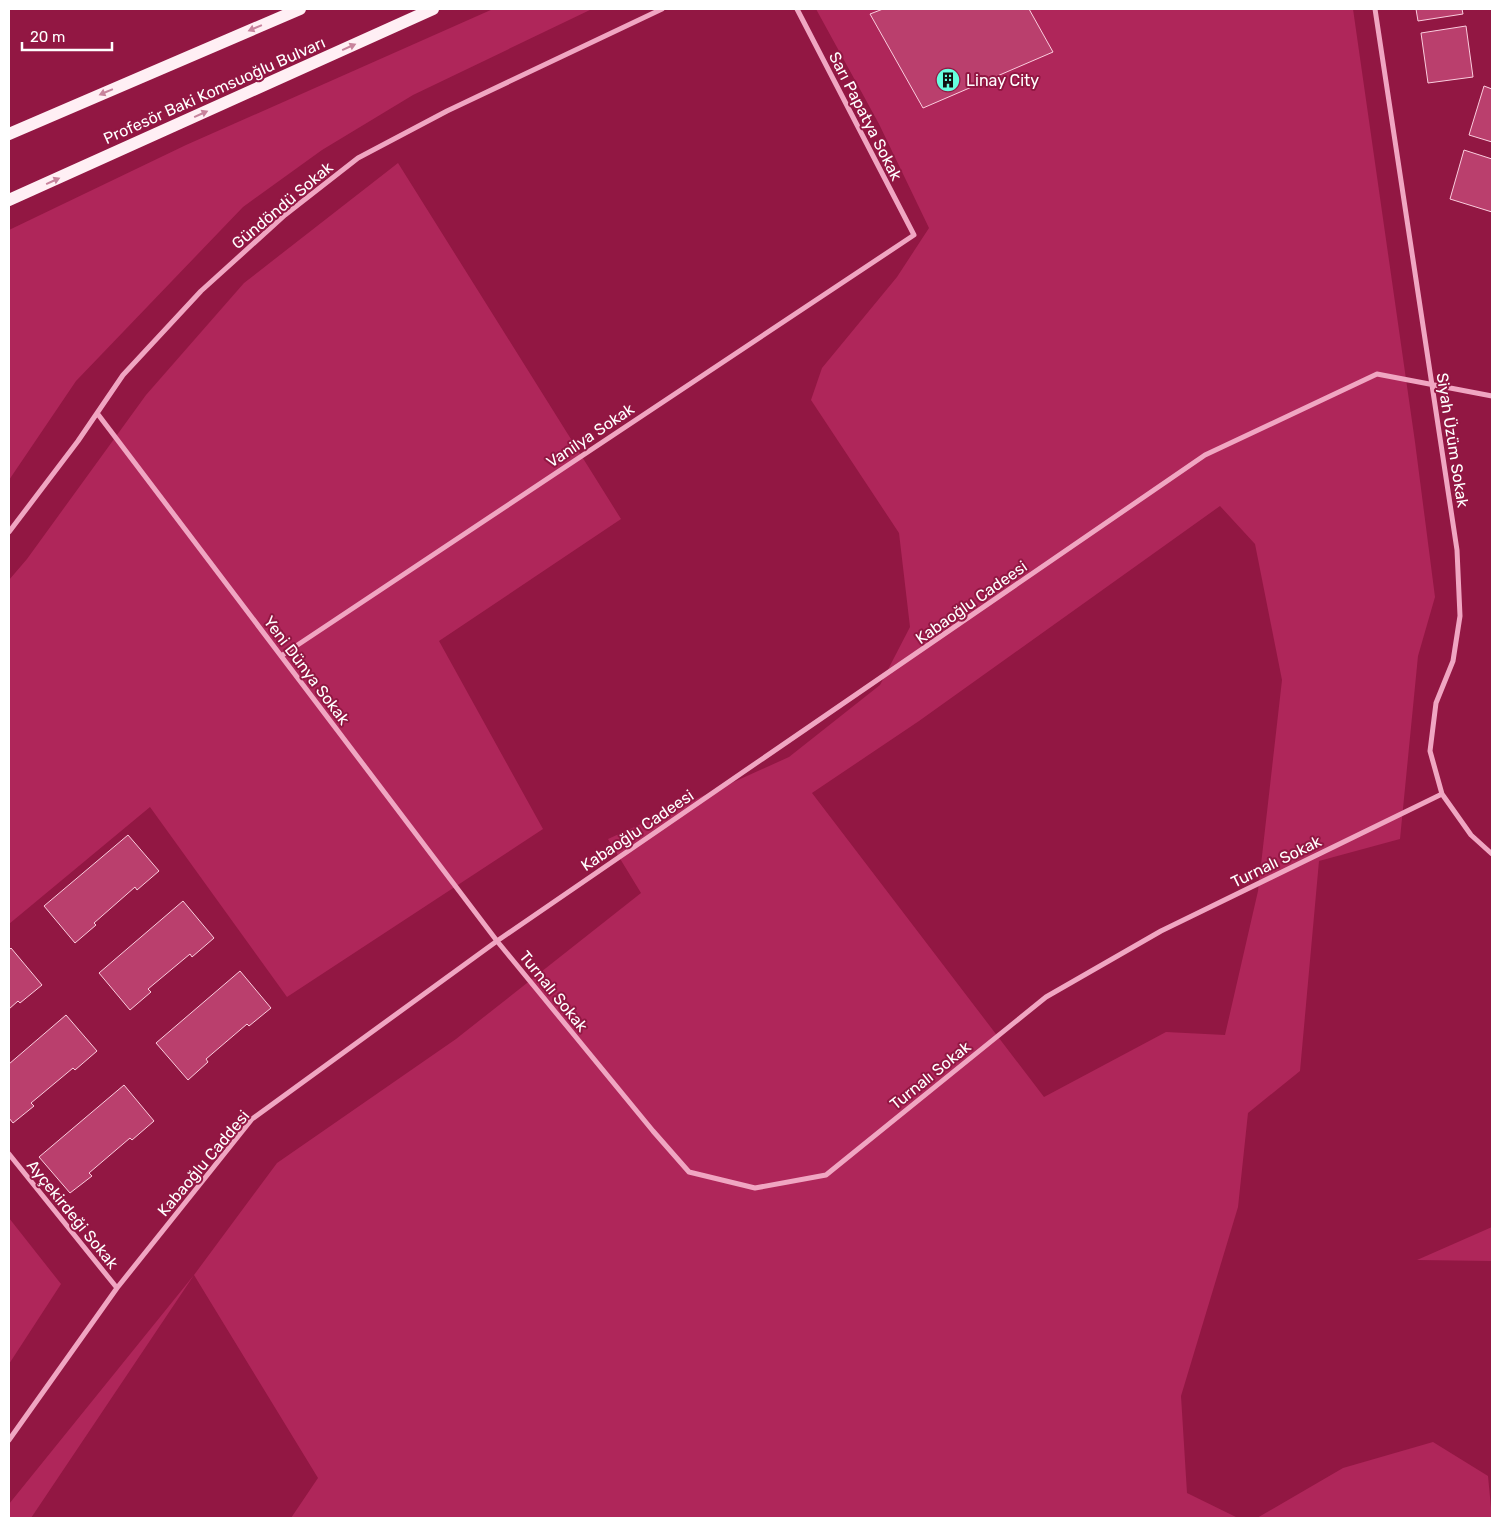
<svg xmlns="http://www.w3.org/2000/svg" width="1501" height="1527" font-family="Rubik,sans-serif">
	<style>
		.green { fill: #af265a; fill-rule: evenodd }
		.building { fill: #ba3f6d; stroke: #fbcdde }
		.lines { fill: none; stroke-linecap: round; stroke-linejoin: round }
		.minor { stroke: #f0a6c2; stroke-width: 5 }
		.primary { stroke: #ffeff4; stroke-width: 12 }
		.oneway { fill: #c8839c }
		.labels { text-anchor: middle; stroke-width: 4; stroke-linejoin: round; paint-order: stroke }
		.poi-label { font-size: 16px; fill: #fff; stroke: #921743; text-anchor: start }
		.street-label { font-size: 16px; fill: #fff; stroke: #921743 }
	</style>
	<rect width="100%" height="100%" fill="#921743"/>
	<path class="green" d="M 493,9 L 592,9 L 413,95 L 322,150 L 243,207 L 76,381 L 9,480 L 9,230 L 186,145 Z
		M 816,9 L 1353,9 L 1415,442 L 1435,597 L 1418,656 L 1400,839 L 1319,861 L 1300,1071 L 1248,1113 L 1238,1207 L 1181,1396 L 1187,1493 L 1238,1518 L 291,1518 L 318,1478 L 194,1275 L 31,1518 L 9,1518 L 9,1504 L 194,1275 L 277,1163 L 456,1039 L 641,893 L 608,839 L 789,757 L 880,685 L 910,627 L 899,533 L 811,400 L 822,368 L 897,277 L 929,228 L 879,124 ZM 1220,506 L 1255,544 L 1282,680 L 1258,891 L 1225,1035 L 1166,1032 L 1044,1097 L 812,793 L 919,721 Z
		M 398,163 L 621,519 L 439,641 L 543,829 L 287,997 L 150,807 L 9,924 L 9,580 L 27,559 L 146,395 L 244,283 Z
		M 9,1218 L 61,1284 L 9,1364 Z
		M 1492,1227 L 1492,1261 L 1417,1260 Z
		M 1433,1442 L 1488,1476 L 1492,1518 L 1257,1518 L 1343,1468 Z"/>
	<path class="building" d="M 883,9 L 1029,9 L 1053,52 L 923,108 L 870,14 Z
		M 1416,9 L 1462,9 L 1463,14 L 1418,21 Z
		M 1466,26 L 1473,77 L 1428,83 L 1421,33 Z
		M 1484,86 L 1492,89 L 1492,142 L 1469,135 Z
		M 1464,150 L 1492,159 L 1492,212 L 1450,199 Z
		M 128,835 L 159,871 L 137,890 L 135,887 L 94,923 L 96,925 L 75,943 L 44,906 Z
		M 183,901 L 214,938 L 192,957 L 190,954 L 148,989 L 151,992 L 130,1010 L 99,973 Z
		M 11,948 L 42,985 L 20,1003 L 18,1001 L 9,1009 L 9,950 Z
		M 240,971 L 271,1008 L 249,1026 L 247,1024 L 206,1059 L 208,1062 L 188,1080 L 156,1043 Z
		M 66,1015 L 97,1051 L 75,1070 L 73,1068 L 31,1103 L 34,1106 L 13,1123 L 9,1118 L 9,1064 Z
		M 124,1085 L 154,1121 L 132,1140 L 130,1138 L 89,1173 L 92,1176 L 70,1193 L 39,1157 Z"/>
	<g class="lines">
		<path class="minor" d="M 1375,9 L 1457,550 L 1460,616 L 1453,661 L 1436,703 L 1430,751 L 1442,794 L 1471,835 L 1492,854
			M 97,413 L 497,941 L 653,1131 L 689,1172 L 755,1188 L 826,1175 L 1046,997 L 1161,931 L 1442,794
			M 9,532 L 78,441 L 123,375 L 201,291 L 285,215 L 358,158 L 447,111 L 662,9
			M 281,656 L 914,235 L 797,9
			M 9,1154 L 117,1288
			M 9,1440 L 117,1288 L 252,1119 L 497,941 L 1205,455 L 1377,374 L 1492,396"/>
		<path class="primary" d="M 9,134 L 300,9
			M 9,200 L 433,9"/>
	</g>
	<defs><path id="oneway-solid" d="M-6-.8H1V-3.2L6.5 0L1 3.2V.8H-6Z" transform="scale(1.25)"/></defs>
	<g class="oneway">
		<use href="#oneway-solid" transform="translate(255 28) rotate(157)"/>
		<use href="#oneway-solid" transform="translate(349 47) rotate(-24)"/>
		<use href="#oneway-solid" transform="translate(106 92) rotate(157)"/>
		<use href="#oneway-solid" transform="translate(201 114) rotate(-24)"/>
		<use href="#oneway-solid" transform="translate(53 181) rotate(-24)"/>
	</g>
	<defs>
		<g id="building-disc" transform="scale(1.25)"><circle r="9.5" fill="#65ffdf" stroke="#921743"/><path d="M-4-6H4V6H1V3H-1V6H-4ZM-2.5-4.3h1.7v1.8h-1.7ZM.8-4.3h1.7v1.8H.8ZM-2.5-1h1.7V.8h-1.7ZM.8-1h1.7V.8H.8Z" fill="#111"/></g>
	</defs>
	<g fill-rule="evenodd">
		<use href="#building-disc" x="948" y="80"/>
	</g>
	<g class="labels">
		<g class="poi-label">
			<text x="966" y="86">Linay City</text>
		</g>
		<g class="street-label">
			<text transform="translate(214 90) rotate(-24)" y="6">Profesör Baki Komsuoğlu Bulvarı</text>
			<text transform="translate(866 116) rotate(63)" y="6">Sarı Papatya Sokak</text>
			<text transform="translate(282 205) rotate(-40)" y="6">Gündöndü Sokak</text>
			<text transform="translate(590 435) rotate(-34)" y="6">Vanilya Sokak</text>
			<text transform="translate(1453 440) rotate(81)" y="6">Siyah Üzüm Sokak</text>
			<text transform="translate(971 602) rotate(-35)" y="6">Kabaoğlu Cadeesi</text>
			<text transform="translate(307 670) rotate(53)" y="6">Yeni Dünya Sokak</text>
			<text transform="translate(637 830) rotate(-34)" y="6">Kabaoğlu Cadeesi</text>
			<text transform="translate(1276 861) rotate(-26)" y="6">Turnalı Sokak</text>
			<text transform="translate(554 991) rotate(51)" y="6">Turnalı Sokak</text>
			<text transform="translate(930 1075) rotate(-39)" y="6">Turnalı Sokak</text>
			<text transform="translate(203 1163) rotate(-50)" y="6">Kabaoğlu Caddesi</text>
			<text transform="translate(73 1214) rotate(51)" y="6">Ayçekirdeği Sokak</text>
		</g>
	</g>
	<rect width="1501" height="1527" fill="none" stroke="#ffffff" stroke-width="20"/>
	<path d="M22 42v8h90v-8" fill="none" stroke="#ffffff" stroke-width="2.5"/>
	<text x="30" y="42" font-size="15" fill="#ffffff" stroke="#921743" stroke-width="4" paint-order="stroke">20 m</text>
</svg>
